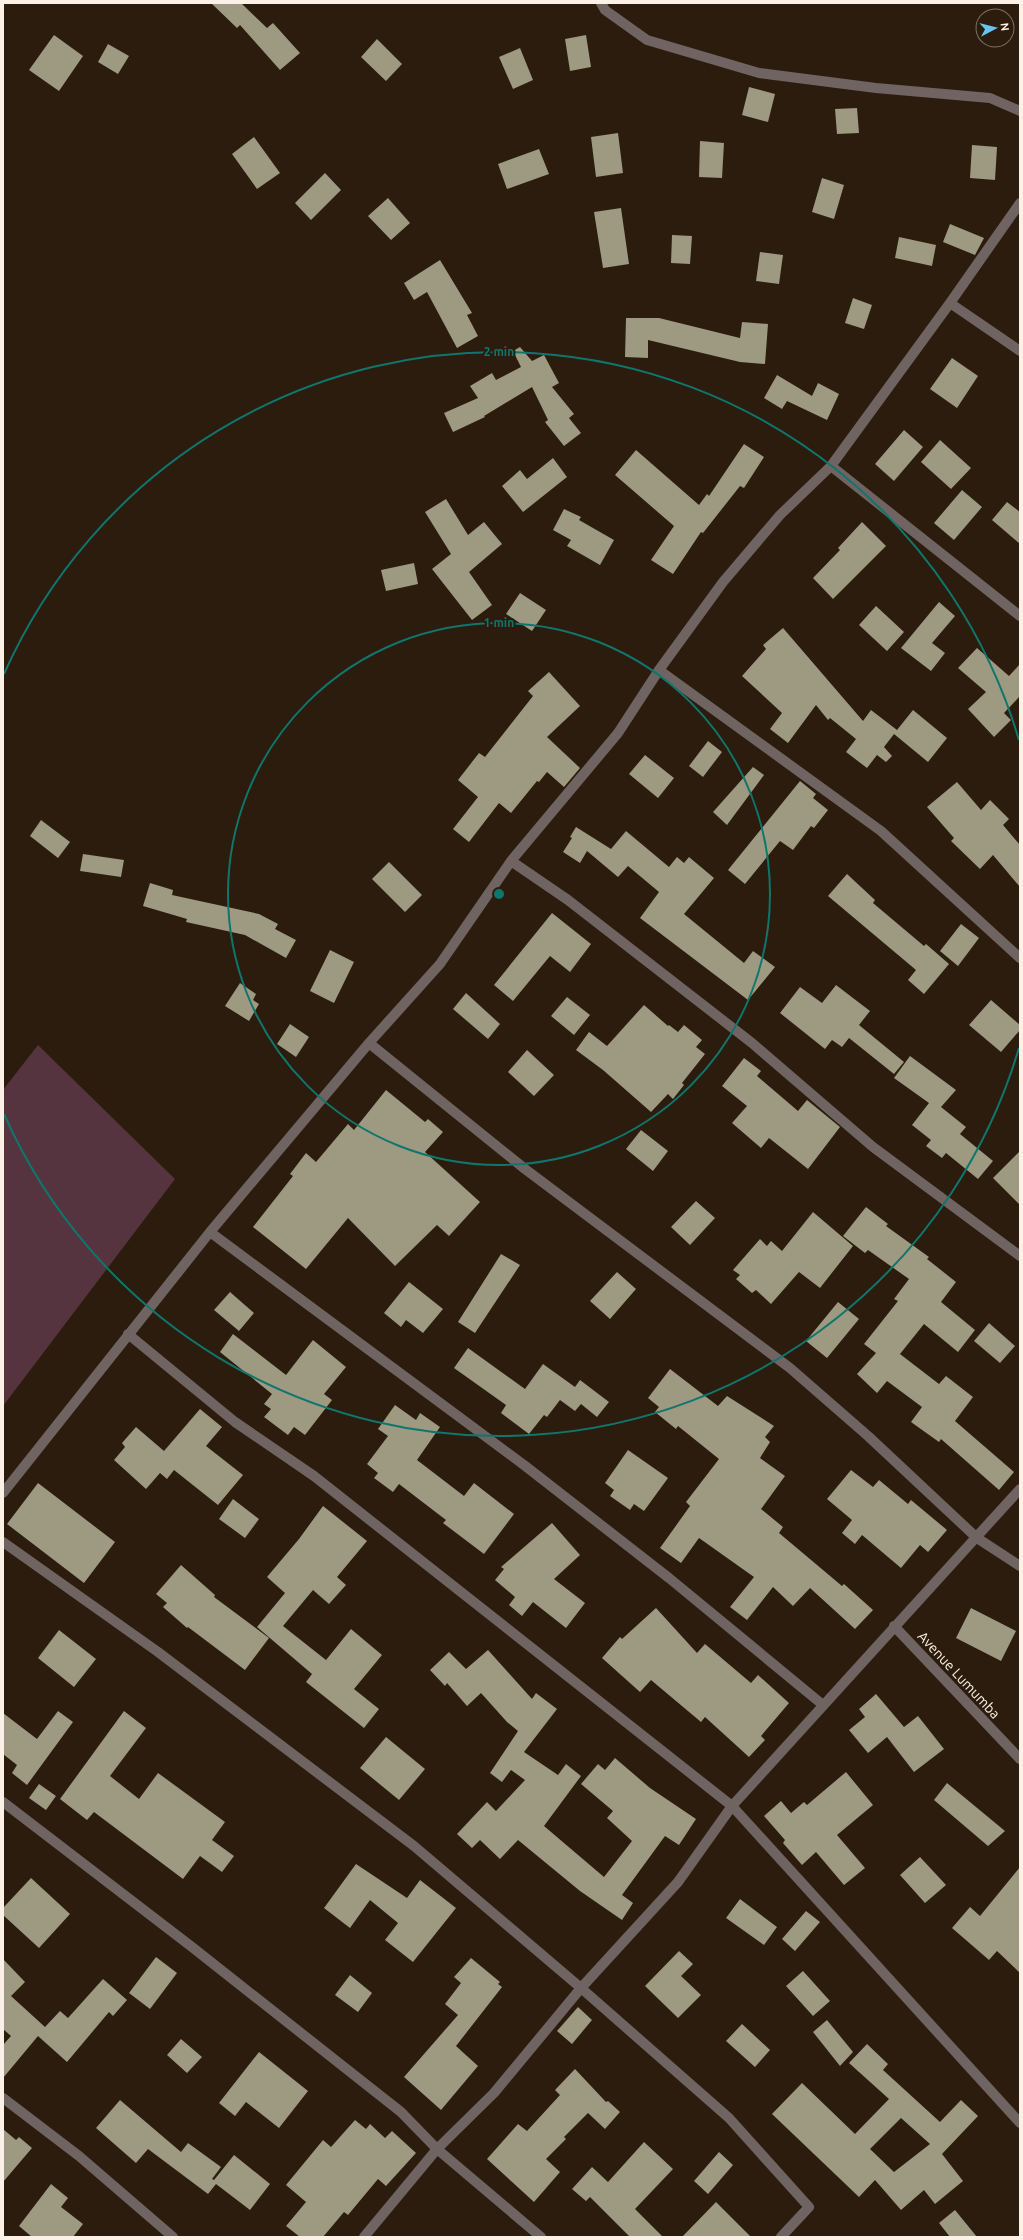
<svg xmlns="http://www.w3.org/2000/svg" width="1023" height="2240" font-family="Ubuntu,sans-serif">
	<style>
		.green { fill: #55333f }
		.building { fill: #9e9981; fill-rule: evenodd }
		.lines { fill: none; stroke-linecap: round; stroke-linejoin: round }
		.minor { stroke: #706462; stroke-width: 10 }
		.ring { fill: none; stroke: #0f766e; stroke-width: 2 }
		.labels { text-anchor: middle; stroke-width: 4; stroke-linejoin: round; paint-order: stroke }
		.street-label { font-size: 14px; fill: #fcf1e7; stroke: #2b1c0d }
		.centre { fill: #0f766e; stroke: #2b1c0d; stroke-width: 2 }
		.ring-label { font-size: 12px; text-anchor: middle; font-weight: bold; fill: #0f766e; stroke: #2b1c0d; stroke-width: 4; stroke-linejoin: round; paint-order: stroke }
	</style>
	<rect width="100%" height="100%" fill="#2b1c0d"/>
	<path class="green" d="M 38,1045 L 175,1179 L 3,1406 L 3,1090 Z"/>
	<path class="building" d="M 211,3 L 241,3 L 267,28 L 273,23 L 300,53 L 280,70 L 240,25 L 237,28 Z
		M 54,35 L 83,56 L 59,91 L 29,70 Z
		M 586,35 L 591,67 L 570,71 L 565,39 Z
		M 377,39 L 402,64 L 386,81 L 361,57 Z
		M 108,44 L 129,56 L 118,74 L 98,62 Z
		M 520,48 L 533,80 L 513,89 L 499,57 Z
		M 749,87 L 775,94 L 768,122 L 742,115 Z
		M 857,108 L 859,133 L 837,134 L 835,109 Z
		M 618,133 L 623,173 L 596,177 L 591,137 Z
		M 254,137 L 280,173 L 257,189 L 232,154 Z
		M 700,141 L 724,143 L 722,178 L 699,177 Z
		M 972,145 L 997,147 L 995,180 L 970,178 Z
		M 539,149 L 549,174 L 507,189 L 498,164 Z
		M 325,173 L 341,190 L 311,220 L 295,203 Z
		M 822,178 L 844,185 L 834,219 L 812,212 Z
		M 388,198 L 410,223 L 391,240 L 368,216 Z
		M 621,208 L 629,264 L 603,268 L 594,212 Z
		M 950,224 L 984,238 L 975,255 L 943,242 Z
		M 672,235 L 692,236 L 690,264 L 671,263 Z
		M 899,237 L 936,245 L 932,266 L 895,258 Z
		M 760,252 L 783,255 L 779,284 L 756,281 Z
		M 440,260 L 472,313 L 467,315 L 478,336 L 457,348 L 427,292 L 414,300 L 404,283 Z
		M 853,298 L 872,305 L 864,329 L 845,323 Z
		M 626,318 L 659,318 L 740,338 L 742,322 L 768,324 L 765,364 L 740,362 L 648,340 L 648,358 L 625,357 Z
		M 520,347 L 532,361 L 544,355 L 559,383 L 552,387 L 574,414 L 569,418 L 581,433 L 564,446 L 545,422 L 548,420 L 532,387 L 484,416 L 485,417 L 453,432 L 444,413 L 478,398 L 470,386 L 492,373 L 496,380 L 521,367 L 513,351 Z
		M 952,358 L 978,376 L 957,408 L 930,389 Z
		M 777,375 L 812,396 L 818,383 L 839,394 L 827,420 L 787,401 L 782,409 L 764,398 Z
		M 904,430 L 923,447 L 894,481 L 875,464 Z
		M 940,440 L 971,468 L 951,489 L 921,462 Z
		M 744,444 L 764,457 L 744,488 L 740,486 L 703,533 L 701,532 L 673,574 L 651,560 L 674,526 L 615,475 L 636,450 L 699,505 L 707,494 L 709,496 Z
		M 553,458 L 567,477 L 523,512 L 502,486 L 520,470 L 527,479 Z
		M 962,490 L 982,507 L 954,540 L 934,523 Z
		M 446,499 L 468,535 L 484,522 L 502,544 L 469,572 L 492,605 L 472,620 L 432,569 L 451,554 L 425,512 Z
		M 1007,502 L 1020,512 L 1020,544 L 992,520 Z
		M 564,509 L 581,517 L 579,520 L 614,540 L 600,565 L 567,546 L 571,540 L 553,530 Z
		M 862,522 L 886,546 L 833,599 L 813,578 L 840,550 L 838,548 Z
		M 414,563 L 418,584 L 386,591 L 381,570 Z
		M 520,593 L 546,610 L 532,631 L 506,614 Z
		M 939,602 L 955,616 L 932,643 L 945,653 L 931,671 L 901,648 Z
		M 876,606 L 904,632 L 887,651 L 859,625 Z
		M 783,628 L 863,721 L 871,710 L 897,730 L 913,710 L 947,738 L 928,762 L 894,734 L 884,747 L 892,756 L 886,762 L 877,755 L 867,768 L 846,752 L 856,739 L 830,718 L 828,720 L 816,705 L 788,743 L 770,729 L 782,713 L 742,676 L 766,649 L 763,645 Z
		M 977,648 L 1009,676 L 1020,664 L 1020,696 L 1004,713 L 1011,720 L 994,737 L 968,709 L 986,692 L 958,668 Z
		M 549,672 L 580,706 L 547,737 L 580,768 L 564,787 L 547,772 L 539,782 L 537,781 L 511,813 L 499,803 L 469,842 L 453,829 L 478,797 L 458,780 L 479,753 L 485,757 L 533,696 L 528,691 Z
		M 708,741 L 722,752 L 703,777 L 689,766 Z
		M 645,755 L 674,778 L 658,798 L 629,774 Z
		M 753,767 L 764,775 L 727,825 L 713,812 Z
		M 800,781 L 816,794 L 813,798 L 828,810 L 814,828 L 811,826 L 793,850 L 780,841 L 745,884 L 728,870 Z
		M 957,782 L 981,810 L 990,800 L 1009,819 L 1003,825 L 1020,845 L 1020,887 L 993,855 L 980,869 L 951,841 L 954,838 L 927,807 Z
		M 41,820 L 70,842 L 58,858 L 30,836 Z
		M 576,827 L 611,849 L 626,831 L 669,867 L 677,857 L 684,863 L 689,857 L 714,878 L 684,914 L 744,963 L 753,951 L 775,967 L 748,1000 L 640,918 L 659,892 L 628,866 L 618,877 L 587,851 L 580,863 L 563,852 L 572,838 L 570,837 Z
		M 83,854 L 124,860 L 121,877 L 80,871 Z
		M 389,862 L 422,895 L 405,912 L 372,879 Z
		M 847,874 L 875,900 L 873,903 L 924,946 L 926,944 L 949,964 L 924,994 L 908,980 L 916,970 L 828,896 Z
		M 150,883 L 173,890 L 172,895 L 259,914 L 278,924 L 275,929 L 296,940 L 286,958 L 245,935 L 186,922 L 187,919 L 143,906 Z
		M 552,913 L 591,944 L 570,972 L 550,956 L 513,1001 L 494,985 Z
		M 961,924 L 979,938 L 958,966 L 940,951 Z
		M 330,950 L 354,962 L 334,1003 L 310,991 Z
		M 240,983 L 256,994 L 253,1000 L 259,1004 L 249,1021 L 225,1006 Z
		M 836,985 L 870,1011 L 859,1025 L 904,1062 L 894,1074 L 849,1038 L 842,1047 L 832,1040 L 825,1049 L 780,1013 L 800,987 L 822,1003 Z
		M 466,993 L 500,1024 L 488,1039 L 453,1009 Z
		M 567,997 L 590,1015 L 574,1035 L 551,1016 Z
		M 991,1000 L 1020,1025 L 1020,1030 L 1001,1052 L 969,1025 Z
		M 644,1005 L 668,1026 L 669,1025 L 678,1032 L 684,1025 L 702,1040 L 696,1047 L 705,1054 L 682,1083 L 684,1085 L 673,1099 L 668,1094 L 651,1112 L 603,1070 L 576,1050 L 589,1032 L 607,1046 Z
		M 290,1024 L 309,1037 L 296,1057 L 277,1044 Z
		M 527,1050 L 554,1075 L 534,1096 L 508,1072 Z
		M 910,1056 L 956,1090 L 941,1107 L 966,1127 L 960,1134 L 993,1161 L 978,1179 L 946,1153 L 942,1158 L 926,1146 L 931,1140 L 912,1125 L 929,1103 L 894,1078 Z
		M 744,1058 L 761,1071 L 757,1076 L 798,1111 L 807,1100 L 840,1127 L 808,1169 L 769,1138 L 761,1148 L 732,1123 L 747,1106 L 722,1086 Z
		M 386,1090 L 425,1122 L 428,1119 L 443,1132 L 425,1152 L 480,1202 L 449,1236 L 437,1225 L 395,1266 L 348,1218 L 306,1269 L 253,1227 L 293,1176 L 290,1174 L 306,1153 L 316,1162 L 348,1124 L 354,1130 Z
		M 641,1130 L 668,1151 L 653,1171 L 626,1149 Z
		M 1020,1151 L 1020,1205 L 993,1178 Z
		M 696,1201 L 715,1218 L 690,1245 L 671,1227 Z
		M 866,1207 L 888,1224 L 886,1226 L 929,1257 L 927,1259 L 956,1282 L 941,1302 L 975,1330 L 958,1352 L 924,1324 L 900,1354 L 939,1384 L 946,1376 L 973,1397 L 955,1421 L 1014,1472 L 999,1490 L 941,1439 L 939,1442 L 911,1422 L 922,1407 L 887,1381 L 877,1393 L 857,1374 L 876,1353 L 864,1344 L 898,1301 L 894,1299 L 909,1279 L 868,1250 L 865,1253 L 843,1236 Z
		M 813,1212 L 853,1246 L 820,1288 L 799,1272 L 771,1304 L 756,1290 L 752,1293 L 736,1279 L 740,1275 L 733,1270 L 760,1239 L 767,1246 L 771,1241 L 782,1251 Z
		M 501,1254 L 520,1265 L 475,1333 L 458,1322 Z
		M 617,1272 L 636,1289 L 610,1319 L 590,1301 Z
		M 409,1282 L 443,1309 L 423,1333 L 406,1320 L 401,1327 L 384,1313 Z
		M 230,1292 L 254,1313 L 239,1331 L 214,1310 Z
		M 838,1302 L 859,1319 L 827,1358 L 806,1341 Z
		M 989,1323 L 1015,1346 L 1000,1363 L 974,1341 Z
		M 233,1334 L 286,1375 L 313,1340 L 346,1367 L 324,1394 L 332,1400 L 305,1435 L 294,1427 L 288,1435 L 264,1417 L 271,1409 L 264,1404 L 272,1394 L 220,1352 Z
		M 468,1348 L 525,1389 L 543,1364 L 575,1387 L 580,1380 L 609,1402 L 597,1417 L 581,1404 L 575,1411 L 560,1400 L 547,1417 L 544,1415 L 529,1434 L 501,1413 L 506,1405 L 454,1368 Z
		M 670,1369 L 718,1406 L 727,1396 L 774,1426 L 765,1437 L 770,1442 L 760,1458 L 785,1476 L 761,1509 L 783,1527 L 779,1533 L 842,1586 L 844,1584 L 873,1610 L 855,1629 L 810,1588 L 793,1606 L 773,1587 L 747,1620 L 730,1607 L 754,1577 L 699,1538 L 681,1563 L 660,1548 L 690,1506 L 686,1502 L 719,1459 L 678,1426 L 676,1429 L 655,1412 L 659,1407 L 648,1398 Z
		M 395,1405 L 416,1420 L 420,1413 L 440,1427 L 417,1460 L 464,1496 L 474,1483 L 514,1514 L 484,1554 L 443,1523 L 446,1520 L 399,1484 L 393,1492 L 374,1478 L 378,1473 L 367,1464 L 388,1436 L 378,1429 Z
		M 200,1409 L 222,1427 L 206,1446 L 243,1475 L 218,1505 L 174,1470 L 167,1479 L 160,1473 L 146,1489 L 114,1460 L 125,1447 L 122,1443 L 136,1427 L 164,1451 Z
		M 628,1450 L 668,1478 L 644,1511 L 634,1504 L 630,1510 L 610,1496 L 614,1490 L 605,1483 Z
		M 851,1470 L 873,1487 L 879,1480 L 908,1504 L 911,1500 L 947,1530 L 928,1552 L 920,1545 L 901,1568 L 862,1535 L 855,1544 L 842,1533 L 852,1520 L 827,1499 Z
		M 38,1483 L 115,1542 L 84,1583 L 7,1524 Z
		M 233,1499 L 259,1519 L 245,1538 L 219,1519 Z
		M 323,1506 L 367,1541 L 337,1577 L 346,1585 L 329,1604 L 313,1590 L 283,1626 L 326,1660 L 351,1629 L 382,1655 L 354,1689 L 379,1709 L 364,1728 L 306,1682 L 312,1674 L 257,1627 L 285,1593 L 267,1577 L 299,1539 Z
		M 552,1523 L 580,1555 L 554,1579 L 585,1603 L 566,1628 L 533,1602 L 522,1616 L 509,1605 L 515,1597 L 495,1580 L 504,1569 L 501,1567 Z
		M 181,1565 L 215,1595 L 214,1597 L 269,1638 L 245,1670 L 188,1627 L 187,1628 L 163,1607 L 167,1603 L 156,1594 Z
		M 656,1608 L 697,1653 L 705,1644 L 751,1683 L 758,1675 L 789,1703 L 761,1736 L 765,1740 L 749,1757 L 705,1717 L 701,1722 L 651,1680 L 640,1692 L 602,1658 L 620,1637 L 622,1639 Z
		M 971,1608 L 1016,1631 L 1001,1661 L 956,1638 Z
		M 59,1630 L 96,1659 L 74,1687 L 38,1658 Z
		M 488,1650 L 532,1699 L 536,1693 L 557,1709 L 524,1752 L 558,1775 L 566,1764 L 581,1776 L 544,1826 L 604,1877 L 632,1841 L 607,1818 L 613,1811 L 581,1784 L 598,1764 L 605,1770 L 615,1758 L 650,1788 L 696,1819 L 679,1845 L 665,1836 L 622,1895 L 633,1903 L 622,1920 L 580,1891 L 518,1840 L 500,1859 L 480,1840 L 472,1848 L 457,1834 L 487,1802 L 496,1811 L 525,1780 L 511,1770 L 502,1782 L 490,1773 L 518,1731 L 507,1722 L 481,1693 L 467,1706 L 447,1683 L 445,1686 L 430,1670 L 449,1652 L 466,1669 Z
		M 876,1694 L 904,1727 L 918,1716 L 944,1749 L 914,1772 L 887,1737 L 868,1753 L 849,1730 L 865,1717 L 859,1709 Z
		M 58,1711 L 73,1722 L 27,1785 L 12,1773 L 17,1765 L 3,1754 L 3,1713 L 37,1739 Z
		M 124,1711 L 146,1728 L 110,1776 L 139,1799 L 158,1773 L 225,1822 L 212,1840 L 234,1856 L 222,1872 L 200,1856 L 183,1879 L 94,1812 L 87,1820 L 60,1799 Z
		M 386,1737 L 425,1769 L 399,1800 L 360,1768 Z
		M 846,1772 L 873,1805 L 837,1835 L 865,1868 L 844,1885 L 816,1852 L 802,1865 L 783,1843 L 785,1840 L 764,1816 L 781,1801 L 791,1813 L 804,1802 L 807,1805 Z
		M 947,1783 L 1005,1831 L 988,1846 L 934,1800 Z
		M 39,1784 L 56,1796 L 46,1810 L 29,1798 Z
		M 920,1857 L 946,1885 L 925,1903 L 900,1875 Z
		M 356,1864 L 407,1898 L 420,1880 L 456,1908 L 413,1962 L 385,1940 L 398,1923 L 370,1900 L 350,1928 L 324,1908 Z
		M 1020,1867 L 1020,1973 L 997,1951 L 989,1960 L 952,1928 L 970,1907 L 980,1916 Z
		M 31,1878 L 70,1914 L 39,1948 L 3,1915 L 3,1908 Z
		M 740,1899 L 777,1927 L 764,1945 L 726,1918 Z
		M 806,1911 L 820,1922 L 795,1951 L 782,1939 Z
		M 679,1951 L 693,1964 L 681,1976 L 701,1995 L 678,2018 L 645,1986 Z
		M 156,1957 L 177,1973 L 150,2009 L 129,1993 Z
		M 471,1958 L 500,1982 L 498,1984 L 502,1987 L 456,2046 L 478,2066 L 441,2110 L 404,2077 L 458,2015 L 445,2004 L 461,1983 L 454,1977 Z
		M 3,1959 L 25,1982 L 11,1996 L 45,2027 L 60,2011 L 68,2018 L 103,1979 L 127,2000 L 113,2016 L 109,2012 L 67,2062 L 38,2036 L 3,2078 L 3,2045 L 11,2036 L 3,2029 Z
		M 803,1971 L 830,2001 L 813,2016 L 786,1986 Z
		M 350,1975 L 372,1993 L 358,2012 L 335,1995 Z
		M 578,2007 L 592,2020 L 572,2044 L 557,2031 Z
		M 827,2020 L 853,2052 L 840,2066 L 813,2032 Z
		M 742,2024 L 770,2050 L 755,2067 L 726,2041 Z
		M 181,2039 L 202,2057 L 187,2073 L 167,2055 Z
		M 867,2044 L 888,2064 L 883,2070 L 940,2122 L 961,2100 L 978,2116 L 942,2154 L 963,2181 L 935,2204 L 924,2190 L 901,2210 L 875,2180 L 859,2197 L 772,2114 L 802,2083 L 855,2134 L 889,2099 L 849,2063 ZM 901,2118 L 930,2144 L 894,2172 L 870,2149 Z
		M 259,2052 L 308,2091 L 279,2128 L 246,2102 L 235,2116 L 219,2103 Z
		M 575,2069 L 606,2102 L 608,2101 L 620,2112 L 605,2129 L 588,2113 L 564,2137 L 566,2139 L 546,2159 L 560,2172 L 534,2202 L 487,2159 L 518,2124 L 527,2131 L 560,2095 L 555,2090 Z
		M 120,2100 L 181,2152 L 188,2143 L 221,2167 L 212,2179 L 214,2180 L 234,2155 L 270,2184 L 250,2210 L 216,2184 L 208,2194 L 148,2149 L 136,2163 L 96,2128 Z
		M 355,2120 L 366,2129 L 370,2124 L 385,2138 L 392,2131 L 416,2153 L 386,2186 L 378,2179 L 348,2215 L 344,2212 L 323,2237 L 300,2237 L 286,2226 L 306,2202 L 286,2185 L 323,2140 L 331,2147 Z
		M 3,2129 L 16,2140 L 19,2137 L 32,2148 L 3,2182 Z
		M 644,2142 L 673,2169 L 635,2209 L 663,2237 L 630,2237 L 590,2197 L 586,2201 L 572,2189 L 592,2167 L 608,2182 Z
		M 719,2152 L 733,2165 L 708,2194 L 694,2181 Z
		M 51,2184 L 68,2198 L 61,2207 L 83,2224 L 73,2237 L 32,2237 L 19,2226 Z
		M 716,2202 L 751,2237 L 682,2237 Z
		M 955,2210 L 977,2237 L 950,2237 L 939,2223 Z"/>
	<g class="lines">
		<path class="minor" d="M 601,3 L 605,10 L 647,40 L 759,73 L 876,88 L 990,98 L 1020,111
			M 950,303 L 1020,351
			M 831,466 L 1020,616
			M 659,670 L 881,831 L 1020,958
			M 511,861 L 568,900 L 752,1043 L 873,1147 L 1020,1256
			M 369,1043 L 525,1169 L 790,1368 L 868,1436 L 977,1538 L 1020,1566
			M 210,1232 L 524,1465 L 669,1578 L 823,1705
			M 128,1334 L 235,1422 L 314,1476 L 732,1806 L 1020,2123
			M 3,1493 L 210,1232 L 369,1043 L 440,964 L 511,861 L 618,733 L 659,670 L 723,582 L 780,515 L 831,466 L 950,303 L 1020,203
			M 3,1542 L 158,1652 L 414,1846 L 581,1988 L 729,2118 L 809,2207 L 781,2237
			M 894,1626 L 1020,1759
			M 3,1802 L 192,1947 L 401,2112 L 437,2149 L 541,2237
			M 3,2098 L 79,2156 L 173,2237
			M 364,2237 L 437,2149 L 494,2093 L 581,1988 L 678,1882 L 732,1806 L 1020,1489"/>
	</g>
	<g class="ring">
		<circle cx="499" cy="894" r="271"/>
		<path d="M1019 1048A542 542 0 0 1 4 1114M4 674A542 542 0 0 1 1019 740"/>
	</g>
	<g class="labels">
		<g class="street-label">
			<text transform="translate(959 1675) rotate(47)" y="5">Avenue Lumumba</text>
		</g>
	</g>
	<circle cx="499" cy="894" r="6" class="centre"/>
	<g class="ring-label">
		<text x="499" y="356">2 min</text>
		<text x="499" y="627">1 min</text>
	</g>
	<rect width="1023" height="2240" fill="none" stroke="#fcf1e7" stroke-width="8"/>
	<g transform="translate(995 28) rotate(83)"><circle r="19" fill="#2b1c0d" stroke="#7f7164"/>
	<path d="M0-3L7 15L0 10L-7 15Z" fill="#68c4f0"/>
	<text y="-6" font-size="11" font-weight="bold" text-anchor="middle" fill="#fcf1e7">N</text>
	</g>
</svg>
